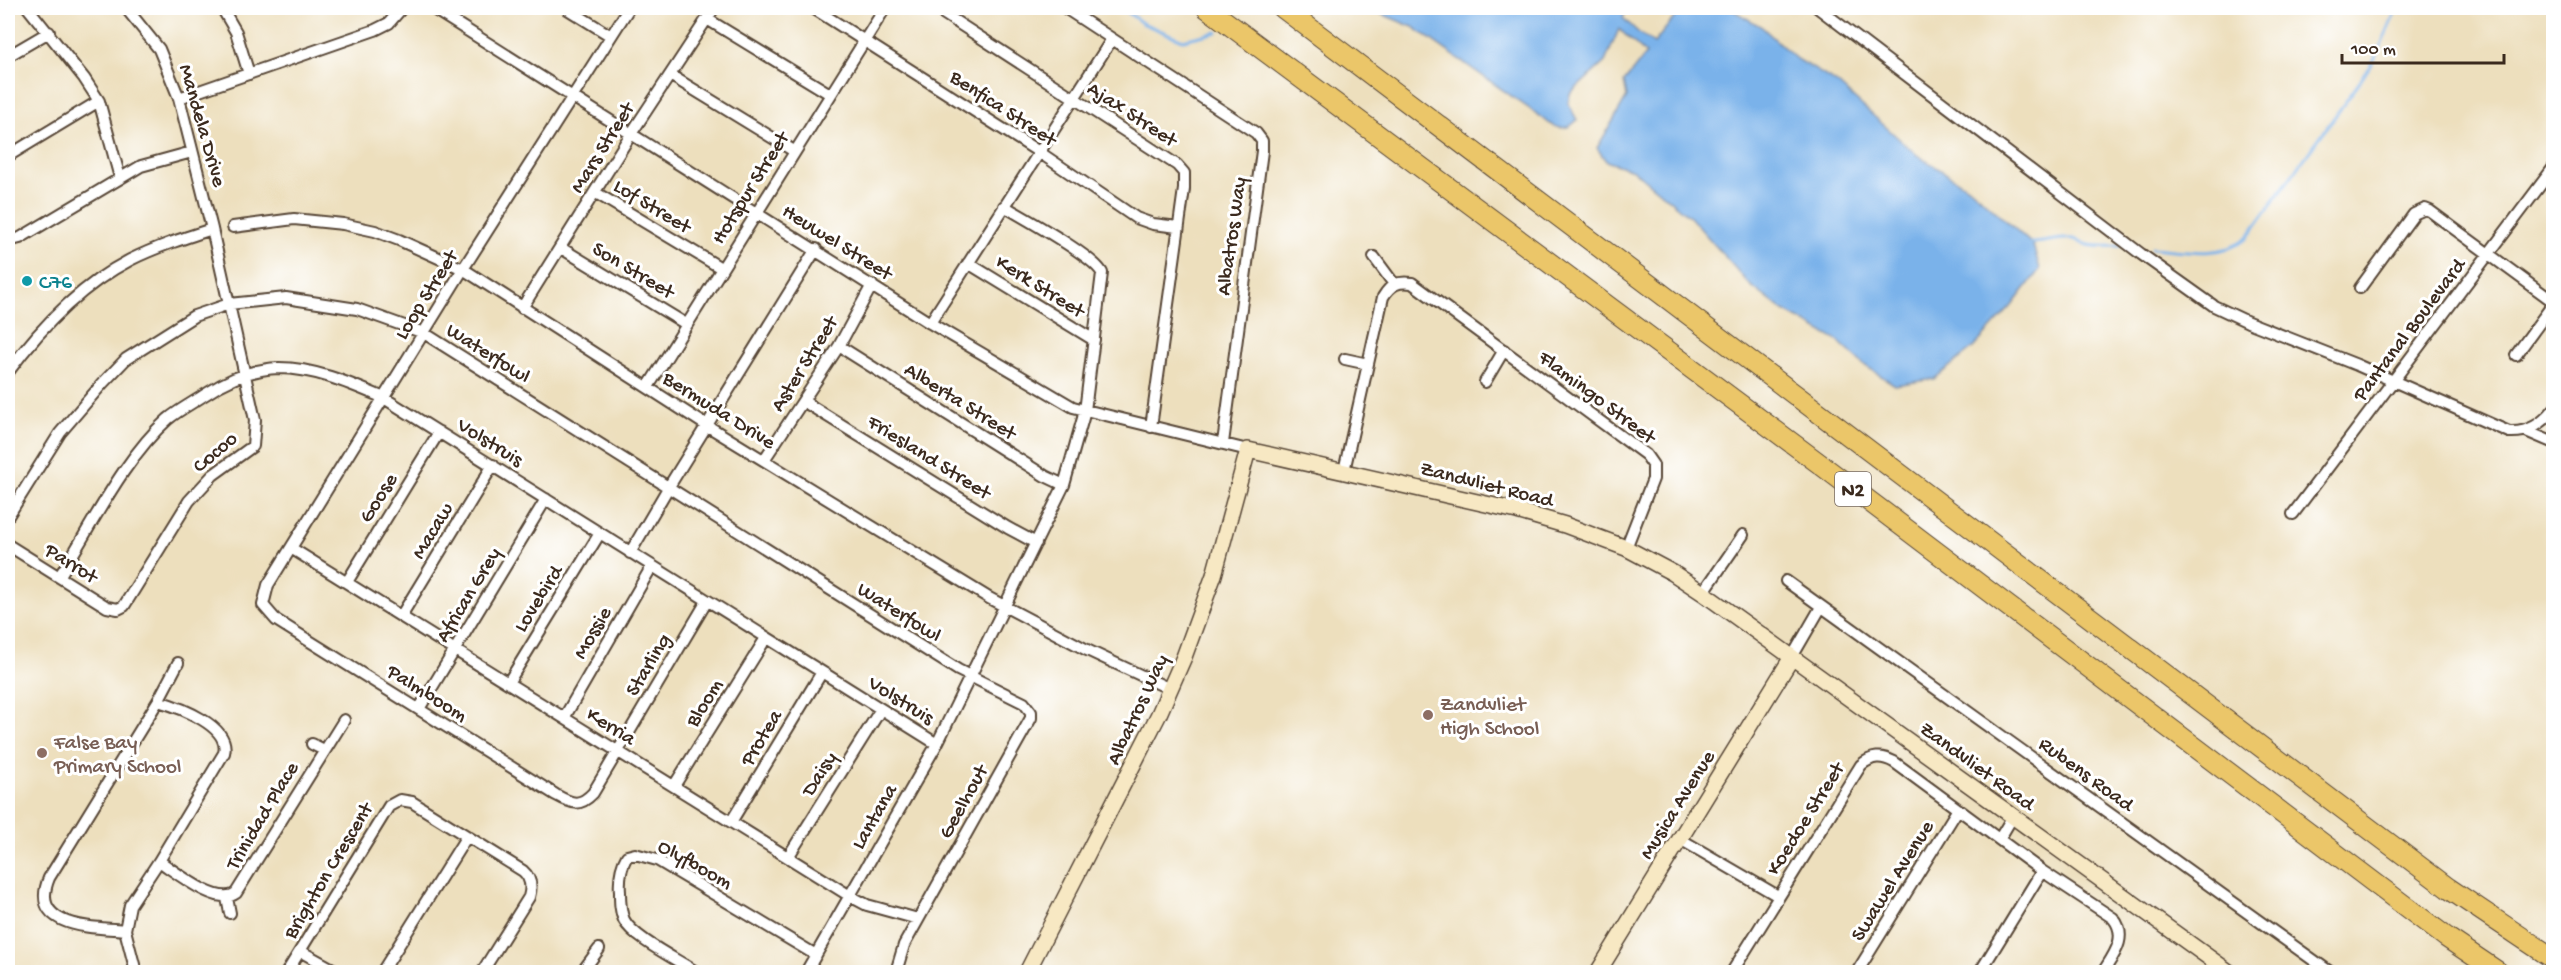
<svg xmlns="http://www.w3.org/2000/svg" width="2561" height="980" font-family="'Gochi Hand',sans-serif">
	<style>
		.water { fill: #7ab2ea; stroke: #5a6e84; stroke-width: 1.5 }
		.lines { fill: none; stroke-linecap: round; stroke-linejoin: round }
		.stream { stroke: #7ab2ea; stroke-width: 3 }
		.street-casing { stroke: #564536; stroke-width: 14 }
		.secondary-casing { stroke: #564536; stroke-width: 18 }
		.highway-casing { stroke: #564536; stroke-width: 22 }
		.street { stroke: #fff; stroke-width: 10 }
		.secondary { stroke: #f7e8c3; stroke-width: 15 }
		.highway { stroke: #ebc669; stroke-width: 20 }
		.culture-dot { fill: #0f9aa8; stroke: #fff; stroke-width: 2 }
		.education-dot { fill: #8d6e63; stroke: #fff; stroke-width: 2 }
		.labels { text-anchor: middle; stroke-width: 6; stroke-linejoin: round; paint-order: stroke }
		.shield { fill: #fff; stroke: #766a62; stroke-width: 1.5 }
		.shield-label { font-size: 20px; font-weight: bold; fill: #3b2a1e }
		.street-label { font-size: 21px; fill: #3b2a1e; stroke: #fff }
		.culture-label { font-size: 21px; fill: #0d838f; stroke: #fff; text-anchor: start }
		.education-label { font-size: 21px; fill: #785e54; stroke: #fff; text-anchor: start }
	</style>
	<rect width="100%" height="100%" fill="#fff"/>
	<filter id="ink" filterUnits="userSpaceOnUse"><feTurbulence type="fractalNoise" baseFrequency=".0167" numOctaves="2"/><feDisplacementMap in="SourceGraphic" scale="12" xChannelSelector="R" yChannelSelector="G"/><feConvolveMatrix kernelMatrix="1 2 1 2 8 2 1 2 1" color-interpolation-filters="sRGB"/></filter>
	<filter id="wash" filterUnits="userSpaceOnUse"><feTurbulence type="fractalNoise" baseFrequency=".008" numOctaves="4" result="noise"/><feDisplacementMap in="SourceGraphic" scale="24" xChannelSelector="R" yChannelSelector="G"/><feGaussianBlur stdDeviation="1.35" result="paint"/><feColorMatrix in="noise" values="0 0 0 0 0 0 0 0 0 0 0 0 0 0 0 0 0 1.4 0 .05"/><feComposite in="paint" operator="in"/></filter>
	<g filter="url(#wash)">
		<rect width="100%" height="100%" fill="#eddfbd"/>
		<path class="water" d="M 1379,8 L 1627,8 L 1623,18 L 1638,32 L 1654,43 L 1682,8 L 1729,8 L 1762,27 L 1794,57 L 1837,83 L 1917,155 L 1971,189 L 2033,245 L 2040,269 L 2011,307 L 1973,348 L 1934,379 L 1895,385 L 1864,365 L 1838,341 L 1784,311 L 1750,285 L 1691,218 L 1633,170 L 1606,161 L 1597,148 L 1627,97 L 1624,82 L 1646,54 L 1619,29 L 1605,62 L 1570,94 L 1568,103 L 1577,120 C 1567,132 1554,129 1544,119 L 1413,27 L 1379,13 Z"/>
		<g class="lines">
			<path class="stream" d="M 1122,8 L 1142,23 L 1183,40 L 1217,32
				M 2031,243 C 2043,243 2062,237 2074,239 C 2080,241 2076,241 2082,243 C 2094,248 2108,246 2121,246
				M 2152,248 C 2182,250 2221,259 2246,239 L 2359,83 L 2378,53 L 2397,8"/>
		</g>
	</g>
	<g filter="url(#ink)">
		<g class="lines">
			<g class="street-casing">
				<path id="street" d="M 28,8 L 84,78 L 99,101 L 120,178
					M 222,8 L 236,32 L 249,74
					M 432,8 L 930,323 L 1073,407 L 1248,450
					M 566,8 L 611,36
					M 629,8 L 463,269 L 268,585 L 263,605 L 276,620 L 303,637 L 556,795 C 572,804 580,807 593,793 L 707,601
					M 813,8 L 1039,152 L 1136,218 L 1153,224 L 1178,227
					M 935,8 L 1177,165 L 1184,173 L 1184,189 L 1151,427
					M 1065,8 L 1256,133 L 1262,141 L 1262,151 L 1223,443
					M 1818,8 L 2141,254 L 2214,306 L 2248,322 L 2357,365 L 2509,432 C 2529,433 2542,424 2554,409
					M 707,19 L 830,94
					M 8,56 L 49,32
					M 670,75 L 794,151
					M 179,98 L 375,30 L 389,23 L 402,8
					M 8,156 L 99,101
					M 596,193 L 721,268
					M 233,227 L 294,219 L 343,224 L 375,231 L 399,240 L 463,269 L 706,425 L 989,598 L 1087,650 L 1170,689
					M 8,241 L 20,238 L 141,166 L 192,152
					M 561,248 L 686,324
					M 1374,257 L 1394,284
					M 968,263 L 1094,340
					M 2360,288 L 2414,214 L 2425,209 L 2430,211 L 2554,302
					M 522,308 L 631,134 L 714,8
					M 930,323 L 1112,39
					M 839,346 L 1045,476 L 1064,485
					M 2516,355 L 2554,303
					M 1345,359 L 1368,364
					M 8,372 C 41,327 80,286 130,260 C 156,247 184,238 212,229
					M 1485,382 L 1504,350
					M 648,387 L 885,8
					M 803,401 L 1008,528 L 1036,543
					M 2526,431 L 2554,443
					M 764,460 L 839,346 L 872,285
					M 1344,471 L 1383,297 C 1391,284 1398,281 1412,283 L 1646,455 L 1653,465 L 1653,479 L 1626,548
					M 2293,514 L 2554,167
					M 8,516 L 60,433 L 102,384 L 126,359 L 194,316 L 229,304 L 286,298 L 357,309 L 424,333 L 958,670 L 1024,703 L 1031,712 L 1031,718 L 904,945 L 896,972
					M 8,545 L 107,607 L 118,609 L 124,606 L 189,501 L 213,475 L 253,446 L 255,420 L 212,229 L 179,98 L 159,49 L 126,8
					M 291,548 L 850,896 L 867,905 L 918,919
					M 630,553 L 668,488 L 816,249
					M 59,577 C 91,527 124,458 168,419 C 179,410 194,402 206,394 C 227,380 253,369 279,368 C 315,368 351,384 384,398 L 937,744
					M 1786,581 L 2330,972
					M 347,582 L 439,432
					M 1703,593 L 1743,535
					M 401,616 L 493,465
					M 1792,657 L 1821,607
					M 508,683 L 600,533
					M 419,709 L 546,499
					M 564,718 L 652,566
					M 312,744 L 324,750
					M 674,786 L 766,638
					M 731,822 L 822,672
					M 2000,838 L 2013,816
					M 1680,839 L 1778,896
					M 788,857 L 881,709
					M 159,861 C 176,872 218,907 236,893 L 344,720
					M 227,898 L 230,913
					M 125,930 C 94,927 28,929 49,878 L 158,701 L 178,663
					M 300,951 L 338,972
					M 136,972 L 125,930 L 130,905 L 159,861 L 224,753 C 231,726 179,707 158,701
					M 287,972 L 389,806 L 400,800 L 412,802 L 523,871 C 531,878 532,887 529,897 L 482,972
					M 382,972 L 467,836
					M 582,972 L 599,949
					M 696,972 C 678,960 633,938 624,920 C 620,911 620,902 620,892 C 619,879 620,868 627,856 L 635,854 L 657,860 L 816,955
					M 806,972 L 937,744 L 1064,485 L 1085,411 L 1102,273 C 1094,256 1024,218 1004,206
					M 1732,972 L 1861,765 C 1872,756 1881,755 1894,762 L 2042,871 L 2113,918 C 2129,937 2113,956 2103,972
					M 1857,972 L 1958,809
					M 1980,972 L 2042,871"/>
			</g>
			<g class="secondary-casing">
				<path id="secondary" d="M 1027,972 L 1159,714 L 1184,657 L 1214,575 L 1248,450 L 1517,511 L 1565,525 L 1626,548 L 1673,573 L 1703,593 L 2229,972
					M 1598,972 L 1792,657"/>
			</g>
			<g class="highway-casing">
				<path id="highway" d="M 1207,8 L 1824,467 L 2446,937 L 2498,972
					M 1283,8 L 2448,888 L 2554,959"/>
			</g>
			<use href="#street" class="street"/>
			<use href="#secondary" class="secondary"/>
			<use href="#highway" class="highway"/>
		</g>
	</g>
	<circle class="culture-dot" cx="27" cy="281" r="6"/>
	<g class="education-dot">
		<circle cx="1428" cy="715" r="6"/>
		<circle cx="42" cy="753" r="6"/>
	</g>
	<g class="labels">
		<rect class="shield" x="1835" y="472" width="36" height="34" rx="4.5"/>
		<g class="shield-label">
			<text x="1853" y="496">N2</text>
		</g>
		<g class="street-label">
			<text transform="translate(1004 107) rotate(33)" y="7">Benfica Street</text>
			<text transform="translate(1133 113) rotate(33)" y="7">Ajax Street</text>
			<text transform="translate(204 125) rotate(74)" y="7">Mandela Drive</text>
			<text transform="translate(601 147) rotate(-58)" y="7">Mars Street</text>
			<text transform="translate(749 187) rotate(-58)" y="7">Hotspur Street</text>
			<text transform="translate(653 205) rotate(31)" y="7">Lof Street</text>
			<text transform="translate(1230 236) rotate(-82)" y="7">Albatros Way</text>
			<text transform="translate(838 241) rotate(32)" y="7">Heuwel Street</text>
			<text transform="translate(634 269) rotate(31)" y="7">Son Street</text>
			<text transform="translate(1041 285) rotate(32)" y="7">Kerk Street</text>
			<text transform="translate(425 294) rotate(-58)" y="7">Loop Street</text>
			<text transform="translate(2408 329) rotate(-53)" y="7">Pantanal Boulevard</text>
			<text transform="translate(489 352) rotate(32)" y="7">Waterfowl</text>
			<text transform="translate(803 363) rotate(-58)" y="7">Aster Street</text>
			<text transform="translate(1598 396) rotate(37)" y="7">Flamingo Street</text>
			<text transform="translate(961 400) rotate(32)" y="7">Alberta Street</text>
			<text transform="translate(720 409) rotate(32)" y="7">Bermuda Drive</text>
			<text transform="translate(491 441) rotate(32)" y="7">Volstruis</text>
			<text transform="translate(214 451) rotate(-41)" y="7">Cocoo</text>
			<text transform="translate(930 456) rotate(32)" y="7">Friesland Street</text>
			<text transform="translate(1487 483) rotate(14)" y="7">Zandvliet Road</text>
			<text transform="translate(377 497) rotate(-58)" y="7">Goose</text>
			<text transform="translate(431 530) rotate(-59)" y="7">Macaw</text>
			<text transform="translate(72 562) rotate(32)" y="7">Parrot</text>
			<text transform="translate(467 594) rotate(-59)" y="7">African Grey</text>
			<text transform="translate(537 598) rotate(-58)" y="7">Lovebird</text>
			<text transform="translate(900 611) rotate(32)" y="7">Waterfowl</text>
			<text transform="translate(591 632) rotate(-60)" y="7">Mossie</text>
			<text transform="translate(647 664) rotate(-59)" y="7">Starling</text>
			<text transform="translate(428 692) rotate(32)" y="7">Palmboom</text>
			<text transform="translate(902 699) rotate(32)" y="7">Volstruis</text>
			<text transform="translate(703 702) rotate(-58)" y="7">Bloom</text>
			<text transform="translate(1136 709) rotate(-65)" y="7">Albatros Way</text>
			<text transform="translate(612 725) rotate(32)" y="7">Kerria</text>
			<text transform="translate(760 737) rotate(-59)" y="7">Protea</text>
			<text transform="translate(1978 765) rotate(36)" y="7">Zandvliet Road</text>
			<text transform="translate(818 773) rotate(-58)" y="7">Daisy</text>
			<text transform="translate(2087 773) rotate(36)" y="7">Rubens Road</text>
			<text transform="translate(962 801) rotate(-61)" y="7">Geelhout</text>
			<text transform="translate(1676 804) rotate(-58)" y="7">Musica Avenue</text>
			<text transform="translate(261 815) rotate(-59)" y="7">Trinidad Place</text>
			<text transform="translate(873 816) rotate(-60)" y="7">Lantana</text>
			<text transform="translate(1804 818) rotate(-58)" y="7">Koedoe Street</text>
			<text transform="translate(696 863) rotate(29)" y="7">Olyfboom</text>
			<text transform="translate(327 870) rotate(-59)" y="7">Brighton Crescent</text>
			<text transform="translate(1891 880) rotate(-58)" y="7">Swawel Avenue</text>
		</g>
		<g class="culture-label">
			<text x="39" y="288">C76</text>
		</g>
		<g class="education-label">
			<text x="1440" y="710">Zandvliet<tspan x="1440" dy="24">High School</tspan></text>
			<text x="54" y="748">False Bay<tspan x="54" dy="24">Primary School</tspan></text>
		</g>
	</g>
	<rect width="2561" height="980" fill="none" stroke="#fff" stroke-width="30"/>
	<path d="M2342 54v9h162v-9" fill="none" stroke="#3b2a1e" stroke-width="3"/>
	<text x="2351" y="54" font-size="18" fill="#3b2a1e" stroke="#ffffff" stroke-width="4.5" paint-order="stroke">100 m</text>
</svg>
